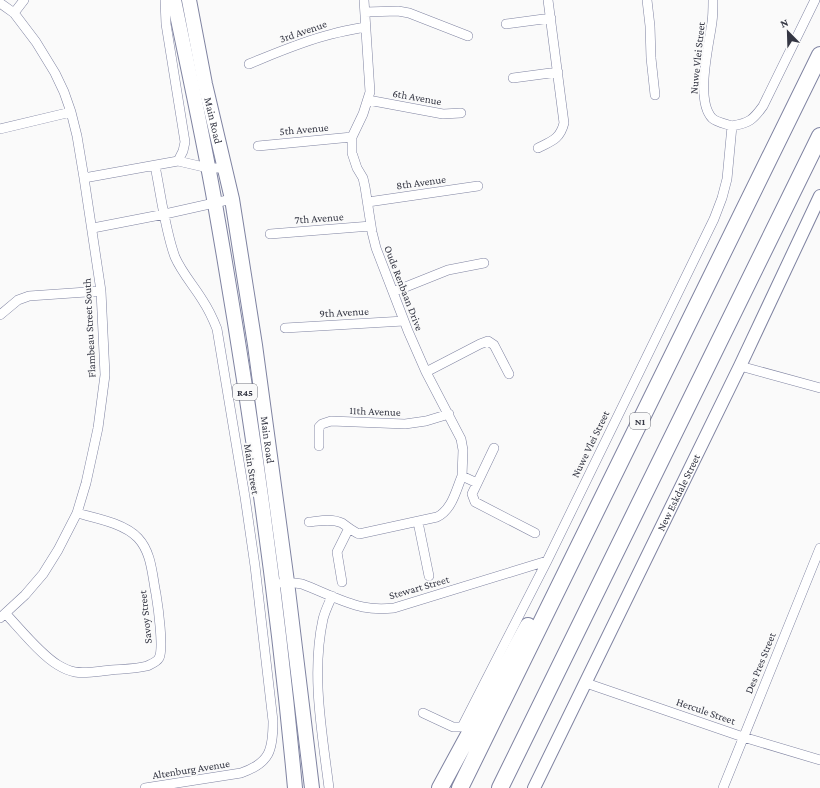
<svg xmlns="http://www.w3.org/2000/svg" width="820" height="788" font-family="'Crimson Pro',serif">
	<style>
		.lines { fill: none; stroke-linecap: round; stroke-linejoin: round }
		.street-casing { stroke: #7f83a1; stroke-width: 10 }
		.secondary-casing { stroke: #7f83a1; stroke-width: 14 }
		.primary-casing { stroke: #7f83a1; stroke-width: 16 }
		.highway-casing { stroke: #7f83a1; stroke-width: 18 }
		.street { stroke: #fff; stroke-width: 9 }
		.secondary { stroke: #fff; stroke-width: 12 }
		.primary { stroke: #fff; stroke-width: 14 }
		.highway { stroke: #fff; stroke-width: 16 }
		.labels { text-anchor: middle; stroke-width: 4; stroke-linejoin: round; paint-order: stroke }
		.shield { fill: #fafafa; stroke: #6f717a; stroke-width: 1 }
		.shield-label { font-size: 10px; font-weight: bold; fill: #343643 }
		.street-label { font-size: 11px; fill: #343643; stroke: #fafafa }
	</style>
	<rect width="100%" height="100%" fill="#fafafa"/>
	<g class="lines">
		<g class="street-casing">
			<path id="street" d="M 165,0 L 166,24 L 185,142 L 183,151 L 178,161
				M 364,0 L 370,92 L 363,114 L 352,137 L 352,153 L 357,168 L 363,178 L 365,187 L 372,232 L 376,248 L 408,331 L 426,372 L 461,439 L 463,450 L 462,476 L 477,483
				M 647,0 L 650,26 L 651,58 L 655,95
				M 713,0 C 713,7 713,15 712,22 C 709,45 695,100 712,118 C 716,122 726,124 732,126
				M 0,3 L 14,13 L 36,42 L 55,73 L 64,92 L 71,112 L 77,136 L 84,178 L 101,291 L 105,375 L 98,428 L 86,483 L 77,513 L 58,550 L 43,574 L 25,595 L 0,618
				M 365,12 L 398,11 L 409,13 L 468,36
				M 14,13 L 24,0
				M 506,24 L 551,18
				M 249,64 C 276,53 303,41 332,34 C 343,31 354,29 365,27
				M 513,78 L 558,72
				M 368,100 L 443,114 L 461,113
				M 0,129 L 71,112
				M 258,146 L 352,137
				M 538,148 C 552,141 560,139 564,123 L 548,0
				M 84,178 L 178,161 L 208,168 L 225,168
				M 368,202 L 478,186
				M 93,228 L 165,214 L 232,199
				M 270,234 L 371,226
				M 393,292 L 448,270 L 484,263
				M 0,315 L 18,300 L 29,296 L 101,291
				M 285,328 L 404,321
				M 740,366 L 820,388
				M 426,372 L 480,344 L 488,341 L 494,345 L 509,374
				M 319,446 L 319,427 L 322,424 L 331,421 L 405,424 L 426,421 L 449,414
				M 494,448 L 472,494 L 475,502 L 535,533
				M 309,522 C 319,521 332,518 342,523 C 348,527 352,531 359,534 L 437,517 C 452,510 456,490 462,476
				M 418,522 L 429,576
				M 342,582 L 337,552 L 349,528
				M 282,583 L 295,583 L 302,584 C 321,591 343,603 363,607 C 373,609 384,609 394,608 L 547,561
				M 6,614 C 20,629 41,655 58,665 C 63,668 69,671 75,672 C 86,674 99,671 111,670 C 123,669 135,669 147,666 C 151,664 157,662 159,658 C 164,649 158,606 156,594 C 152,575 152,553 138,538 C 124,523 95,518 77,513
				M 586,683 L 743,737 L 820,760
				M 423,713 L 453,727 L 461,727 L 463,725 L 547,561 L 714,219 L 722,198 L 727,179 L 732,126 C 749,123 753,120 763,106 L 815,0
				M 145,788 L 241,773 C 270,763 273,750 273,721 L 255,566 L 245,497 L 217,329 C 213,319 209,310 203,301 C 194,286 182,273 175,257 C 165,230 161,195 155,166
				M 329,788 C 322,732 311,674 323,619 C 325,611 329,603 332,596
				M 723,788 L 820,548"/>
		</g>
		<g class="secondary-casing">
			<g id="secondary">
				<path id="s1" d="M 534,788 L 740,366 L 820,196"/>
			</g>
		</g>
		<g class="primary-casing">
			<g id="primary">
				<path d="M 174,0 C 188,68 203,136 215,204 C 249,398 277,593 295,788"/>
				<path id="s2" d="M 189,0 L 205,84 L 232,199 L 255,345 L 287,582 L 312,788"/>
			</g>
		</g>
		<g class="highway-casing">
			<path id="highway" d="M 440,788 L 528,626
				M 460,788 L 820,55
				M 500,788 L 820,136"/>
		</g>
		<use href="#street" class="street"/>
		<use href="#secondary" class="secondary"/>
		<use href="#primary" class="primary"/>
		<use href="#highway" class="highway"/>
	</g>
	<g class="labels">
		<g class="shield">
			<rect x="233" y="384" width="24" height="16" rx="3"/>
			<rect x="630" y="413" width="20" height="16" rx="3"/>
		</g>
		<g class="shield-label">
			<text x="245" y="396">R45</text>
			<text x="640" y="425">N1</text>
		</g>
		<g class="street-label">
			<text transform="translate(303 31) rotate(-19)" y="4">3rd Avenue</text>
			<text transform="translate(697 58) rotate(-84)" y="4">Nuwe Vlei Street</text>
			<text transform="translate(417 97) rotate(10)" y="4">6th Avenue</text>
			<text dy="4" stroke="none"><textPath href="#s2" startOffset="123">Main Road</textPath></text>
			<text transform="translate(304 129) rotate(-5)" y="4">5th Avenue</text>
			<text transform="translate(421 182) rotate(-8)" y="4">8th Avenue</text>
			<text transform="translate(319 218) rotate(-4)" y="4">7th Avenue</text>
			<text transform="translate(404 288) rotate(69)" y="4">Oude Renbaan Drive</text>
			<text transform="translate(344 312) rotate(-3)" y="4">9th Avenue</text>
			<text transform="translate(89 328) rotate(-93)" y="4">Flambeau Street South</text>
			<text transform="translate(375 411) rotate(2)" y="4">11th Avenue</text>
			<text dy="4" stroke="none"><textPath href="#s2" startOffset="447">Main Road</textPath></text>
			<text transform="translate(590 444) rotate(-64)" y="4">Nuwe Vlei Street</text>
			<text transform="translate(252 469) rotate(81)" y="4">Main Street</text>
			<text dy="4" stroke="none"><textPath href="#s1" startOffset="329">New Eskdale Street</textPath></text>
			<text transform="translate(419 587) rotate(-16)" y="4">Stewart Street</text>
			<text transform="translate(145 617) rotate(-96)" y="4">Savoy Street</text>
			<text transform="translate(760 663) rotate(-68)" y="4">Des Pres Street</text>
			<text transform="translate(706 711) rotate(19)" y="4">Hercule Street</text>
			<text transform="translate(191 769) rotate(-9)" y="4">Altenburg Avenue</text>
		</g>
	</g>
	<g transform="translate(788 32) rotate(337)" stroke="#fafafa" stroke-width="3" paint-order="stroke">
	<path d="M0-3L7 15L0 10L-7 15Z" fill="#343643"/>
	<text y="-6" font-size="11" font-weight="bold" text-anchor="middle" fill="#343643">N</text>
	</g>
</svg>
